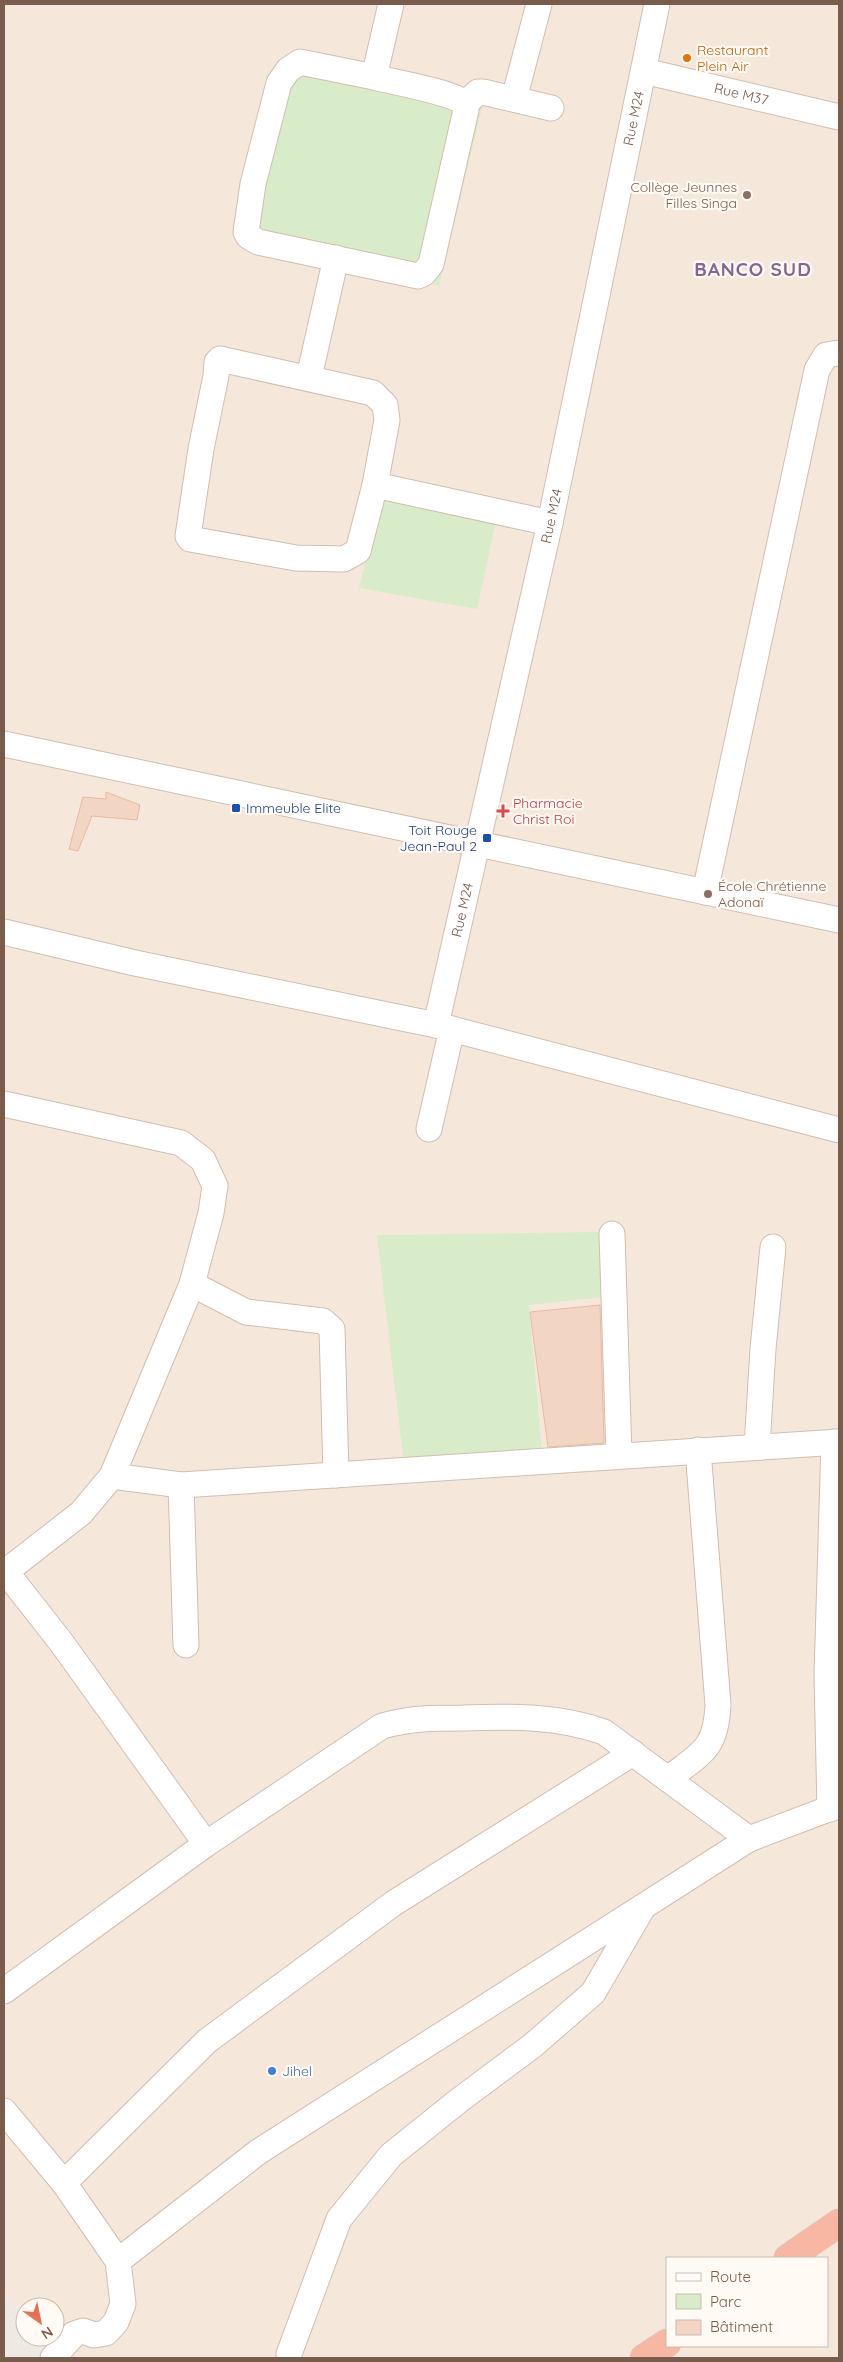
<svg xmlns="http://www.w3.org/2000/svg" width="843" height="2362" font-family="Quicksand,sans-serif">
	<style>
		.residential { fill: #f5e8da; fill-rule: evenodd }
		.industrial { fill: #efe9e4 }
		.green { fill: #d8ecc9 }
		.building { fill: #f3d5c3; stroke: #e6bba3 }
		.lines { fill: none; stroke-linecap: round; stroke-linejoin: round }
		.minor-casing { stroke: #d1beb0; stroke-width: 27 }
		.highway-casing { stroke: #dad1cd; stroke-width: 29 }
		.minor { stroke: #fff; stroke-width: 25 }
		.highway { stroke: #f7b7a3; stroke-width: 28 }
		.food-dot { fill: #e8710a; stroke: #fffaf3; stroke-width: 2 }
		.education-dot { fill: #8d6e63; stroke: #fffaf3; stroke-width: 2 }
		.transit-dot { fill: #1a4fb4; stroke: #fffaf3; stroke-width: 2 }
		.health-dot { fill: #e0444e; stroke: #fffaf3; stroke-width: 2 }
		.shop-dot { fill: #3f7fe0; stroke: #fffaf3; stroke-width: 2 }
		.labels { text-anchor: middle; stroke-width: 4.5; stroke-linejoin: round; paint-order: stroke }
		.food-label { font-size: 14px; fill: #c56008; stroke: #fffaf3; text-anchor: start }
		.street-label { font-size: 14px; fill: #7a5c4d; stroke: #fffaf3 }
		.education-label { font-size: 14px; fill: #785e54; stroke: #fffaf3; text-anchor: end }
		.health-label { font-size: 14px; fill: #be3a42; stroke: #fffaf3; text-anchor: start }
		.transit-label { font-size: 14px; fill: #164399; stroke: #fffaf3; text-anchor: start }
		.shop-label { font-size: 14px; fill: #366cbe; stroke: #fffaf3; text-anchor: start }
		.district-label { font-size: 19px; font-weight: bold; letter-spacing: 1px; fill: #846695; stroke: #fffaf3 }
	</style>
	<rect width="100%" height="100%" fill="#fdf6ec"/>
	<path class="residential" d="M 4,4 L 839,4 L 839,2358 L 66,2358 L 46,2337 L 55,2337 L 55,2307 L 25,2307 L 25,2315 L 4,2293 ZM 667,2258 L 827,2258 L 827,2346 L 667,2346 Z"/>
	<path class="industrial" d="M 4,2293 L 25,2315 L 25,2337 L 46,2337 L 66,2358 L 4,2358 Z"/>
	<path class="green" d="M 293,56 L 484,100 L 439,286 L 252,243 Z
		M 382,491 L 498,512 L 477,609 L 359,588 Z
		M 599,1232 L 602,1297 L 529,1305 L 542,1454 L 404,1465 L 377,1235 Z"/>
	<path class="building" d="M 106,792 L 140,805 L 137,820 L 92,816 L 78,851 L 69,849 L 83,797 L 106,799 Z
		M 600,1305 L 604,1443 L 548,1447 L 530,1312 Z"/>
	<g class="lines">
		<g class="minor-casing">
			<g id="minor">
				<path id="s1" d="M 644,71 L 839,117"/>
				<path d="M 374,77 C 398,83 440,90 460,100 C 464,103 465,106 466,110 L 431,264 L 424,273 L 418,276 L 258,242 L 248,236 L 246,232 L 253,184 L 279,83 L 288,70 L 300,62 L 374,77 L 391,4"/>
				<path d="M 514,99 L 539,4"/>
				<path d="M 465,104 L 478,92 L 483,92 L 551,108"/>
				<path d="M 220,359 L 373,393 L 385,405 L 387,420 L 375,485 L 358,551 L 344,559 L 296,558 L 190,539 L 188,536 L 201,449 L 216,376 L 217,362 Z"/>
				<path d="M 309,377 L 336,258"/>
				<path d="M 375,485 L 550,523"/>
				<path d="M 4,744 L 839,920"/>
				<path d="M 705,892 L 817,370 L 826,355 L 839,353"/>
				<path d="M 4,932 L 135,963 L 436,1025 L 839,1130"/>
				<path id="s2" d="M 436,1025 L 550,523 L 657,4"/>
				<path d="M 4,1104 L 181,1143 L 203,1160 L 215,1186 L 211,1213 L 192,1284 L 112,1476 L 81,1513 L 4,1573"/>
				<path d="M 429,1129 L 452,1029"/>
				<path d="M 612,1234 L 619,1455"/>
				<path d="M 192,1284 L 246,1312 L 323,1321 L 332,1329 L 336,1475"/>
				<path d="M 757,1447 L 763,1349 L 773,1247"/>
				<path d="M 112,1476 L 181,1485 L 839,1442"/>
				<path d="M 181,1485 L 186,1645"/>
				<path d="M 6,1572 L 61,1642 L 206,1844"/>
				<path d="M 668,1779 C 701,1753 716,1750 718,1705 L 698,1450"/>
				<path d="M 830,1809 L 827,1675 L 834,1442"/>
				<path d="M 4,1991 L 206,1844 L 382,1726 C 411,1718 433,1718 463,1718 C 511,1716 559,1716 604,1732 L 749,1839 L 839,1805"/>
				<path d="M 4,2111 L 64,2183 L 118,2261 L 258,2152 L 749,1839"/>
				<path d="M 64,2183 L 207,2041 L 394,1903 L 633,1753"/>
				<path d="M 289,2354 L 339,2219 L 391,2155 L 457,2102 L 532,2046 L 593,1993 L 642,1909"/>
				<path d="M 53,2358 L 74,2334 L 83,2331 L 94,2335 L 106,2333 L 116,2322 L 123,2304 L 118,2261"/>
			</g>
		</g>
		<g class="highway-casing">
			<path id="highway" d="M 788,2258 L 839,2223
				M 644,2358 L 667,2343"/>
		</g>
		<use href="#minor" class="minor"/>
		<use href="#highway" class="highway"/>
	</g>
	<circle class="food-dot" cx="687" cy="58" r="5"/>
	<g class="education-dot">
		<circle cx="747" cy="195" r="5"/>
		<circle cx="708" cy="894" r="5"/>
	</g>
	<g class="transit-dot">
		<rect x="231" y="803" width="10" height="10" rx="2.5"/>
		<rect x="482" y="833" width="10" height="10" rx="2.5"/>
	</g>
	<path class="health-dot" d="M500.5 803.5h5v5h5v5h-5v5h-5v-5h-5v-5h5z"/>
	<circle class="shop-dot" cx="272" cy="2071" r="5"/>
	<g class="labels">
		<g class="food-label">
			<text x="697" y="55">Restaurant<tspan x="697" dy="16">Plein Air</tspan></text>
		</g>
		<g class="street-label">
			<text dy="5" stroke="none"><textPath href="#s1" startOffset="100">Rue M37</textPath></text>
			<text dy="5" stroke="none"><textPath href="#s2" startOffset="928">Rue M24</textPath></text>
			<text dy="5" stroke="none"><textPath href="#s2" startOffset="522">Rue M24</textPath></text>
			<text dy="5" stroke="none"><textPath href="#s2" startOffset="118">Rue M24</textPath></text>
		</g>
		<g class="education-label">
			<text x="737" y="192">Collège Jeunnes<tspan x="737" dy="16">Filles Singa</tspan></text>
			<text x="718" y="891" text-anchor="start">École Chrétienne<tspan x="718" dy="16">Adonaï</tspan></text>
		</g>
		<g class="health-label">
			<text x="513" y="808">Pharmacie<tspan x="513" dy="16">Christ Roi</tspan></text>
		</g>
		<g class="transit-label">
			<text x="246" y="813">Immeuble Elite</text>
			<text x="477" y="835" text-anchor="end">Toit Rouge<tspan x="477" dy="16">Jean-Paul 2</tspan></text>
		</g>
		<g class="shop-label">
			<text x="282" y="2076">Jihel</text>
		</g>
		<g class="district-label">
			<text x="753" y="276">BANCO SUD</text>
		</g>
	</g>
	<rect width="843" height="2362" fill="none" stroke="#7a5c4d" stroke-width="10"/>
	<rect x="666" y="2257" width="162" height="90" fill="#fffaf3" stroke="#cabbb1"/>
	<rect x="676" y="2273" width="25" height="8" fill="#ffffff" stroke="#cabbb1"/>
	<text x="710" y="2282" font-size="15" fill="#7a5c4d">Route</text>
	<rect x="676" y="2294" width="25" height="15" fill="#d8ecc9" stroke="#cabbb1"/>
	<text x="710" y="2307" font-size="15" fill="#7a5c4d">Parc</text>
	<rect x="676" y="2320" width="25" height="15" fill="#f3d5c3" stroke="#cabbb1"/>
	<text x="710" y="2332" font-size="15" fill="#7a5c4d">Bâtiment</text>
	<g transform="translate(40 2322) rotate(147)"><circle r="24" fill="#fffaf3" stroke="#cabbb1"/>
	<path d="M0-4L9 19L0 12L-9 19Z" fill="#e76f51"/>
	<text y="-8" font-size="14" font-weight="bold" text-anchor="middle" fill="#7a5c4d">N</text>
	</g>
</svg>
